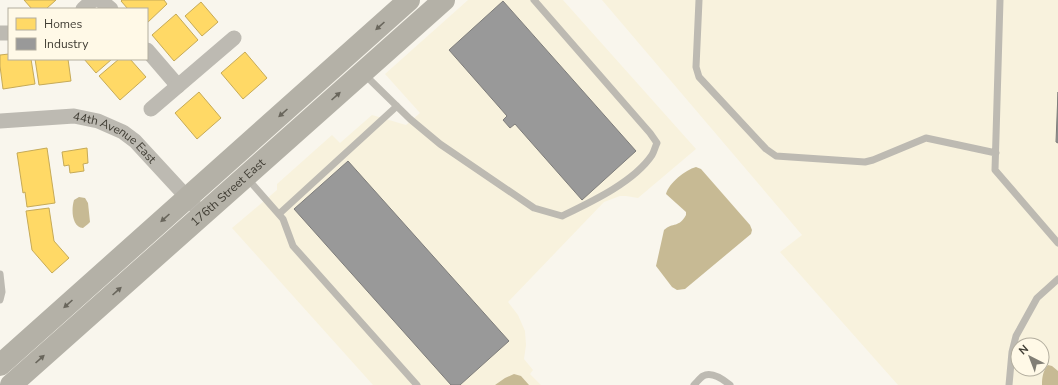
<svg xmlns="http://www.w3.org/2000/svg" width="1058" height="385" font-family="'Nunito Sans',sans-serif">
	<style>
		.built { fill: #f8f2dd; fill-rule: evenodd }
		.water { fill: #c7ba94 }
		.homes { fill: #ffd966; stroke: #c6aa57 }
		.industry { fill: #999; stroke: #7e7d7b }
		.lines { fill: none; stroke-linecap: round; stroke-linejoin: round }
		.service { stroke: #bdbab2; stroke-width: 7 }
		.minor { stroke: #bdbab2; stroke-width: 15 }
		.primary { stroke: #b4b1a7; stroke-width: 22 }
		.oneway { fill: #69665c }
		.labels { text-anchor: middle; stroke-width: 4; stroke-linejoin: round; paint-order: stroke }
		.street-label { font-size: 12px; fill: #403d34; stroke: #fff9e7 }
	</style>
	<rect width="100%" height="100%" fill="#f9f6ed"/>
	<path class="built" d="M 468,0 L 563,0 L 696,149 L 638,198 L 626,196 L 620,196 L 604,202 L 508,302 L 518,315 L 525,331 L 526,345 L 524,359 L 533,370 L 530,374 L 541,385 L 373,385 L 232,228 L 277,190 L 277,184 L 332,135 L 340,143 L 372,115 L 406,125 L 420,113 L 385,74 Z
		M 602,0 L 1058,0 L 1058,385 L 898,385 L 780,252 L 802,235 ZM 1018,345 L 1042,345 L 1042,369 L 1018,369 Z"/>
	<path class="water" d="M 696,167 L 701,169 L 750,225 L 752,230 L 751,234 L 685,289 L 677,290 L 672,287 L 656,266 L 664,230 C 673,222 679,228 686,215 L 686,212 L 666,194 C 669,183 685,170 696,167 Z
		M 79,197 L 85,198 L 88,203 L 90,222 L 88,224 L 83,228 C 72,227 71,210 74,200 Z
		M 1048,365 L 1052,366 L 1058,371 L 1058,385 L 1042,385 C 1042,377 1043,371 1048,365 Z
		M 514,374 L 521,376 L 529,385 L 495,385 L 505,378 Z"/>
	<path class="homes" d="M 24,0 L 56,0 L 46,9 L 32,9 Z
		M 122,0 L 164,0 L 167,4 L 147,23 L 147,9 L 128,9 L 121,1 Z
		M 201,2 L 218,22 L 202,36 L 185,16 Z
		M 176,14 L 198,40 L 174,61 L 152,35 Z
		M 245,52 L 267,78 L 243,99 L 221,73 Z
		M 9,54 L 9,59 L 31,59 L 35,84 L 3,89 L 0,66 L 0,55 Z
		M 35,59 L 68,59 L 71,81 L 39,85 Z
		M 84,59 L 112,59 L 96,73 Z
		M 119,59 L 130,59 L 146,77 L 120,100 L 99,76 Z
		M 199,92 L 221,118 L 197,139 L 175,113 Z
		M 47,148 L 55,203 L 27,207 L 25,192 L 23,193 L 17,153 Z
		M 87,148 L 88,163 L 83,164 L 84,171 L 70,173 L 69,165 L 64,166 L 62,152 Z
		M 49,208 L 54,241 L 69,258 L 52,273 L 32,250 L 26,211 Z"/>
	<path class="industry" d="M 503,1 L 636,151 L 582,200 L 515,124 L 510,128 L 503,120 L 507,116 L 449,50 Z
		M 1058,92 L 1058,143 L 1056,142 Z
		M 348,161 L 509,341 L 460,385 L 451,385 L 294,209 Z"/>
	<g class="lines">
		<path class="service" d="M 699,0 L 696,67 L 699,77 L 766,149 L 776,156 L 865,162 L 873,160 L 926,138 L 996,153
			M 1000,0 L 995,170 L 1058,243
			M 364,74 L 410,119 L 440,144 L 534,208 L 562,216 C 591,202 634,182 652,155 C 654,152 655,147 657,143 L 650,133 L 534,0
			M 247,178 L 283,219 L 293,246 L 417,385
			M 279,214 L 397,106
			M 0,274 L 2,292 L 0,300
			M 694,385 C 697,382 700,378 703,376 C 712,371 724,380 730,385
			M 1009,385 L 1012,352 L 1016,336 L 1037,298 L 1058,279"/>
		<g class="minor">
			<path d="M 100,0 L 111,9"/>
			<path d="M 83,9 L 93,0"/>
			<path d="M 0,33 L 9,33"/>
			<path d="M 147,50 L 178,86"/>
			<path d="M 151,109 L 234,38"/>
			<path id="s1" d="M 0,121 L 74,116 L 98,121 L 123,132 L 135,141 L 194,205"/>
		</g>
		<g class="primary">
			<path d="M 0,365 L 409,0"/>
			<path id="s2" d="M 11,385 L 444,0"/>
		</g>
	</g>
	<defs><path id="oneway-solid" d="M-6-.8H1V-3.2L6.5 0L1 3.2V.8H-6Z"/></defs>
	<g class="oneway">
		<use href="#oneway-solid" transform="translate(380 26) rotate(138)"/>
		<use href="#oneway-solid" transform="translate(336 96) rotate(-42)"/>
		<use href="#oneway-solid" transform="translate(283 113) rotate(138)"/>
		<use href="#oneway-solid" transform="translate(165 218) rotate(138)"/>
		<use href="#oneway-solid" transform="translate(117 291) rotate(-42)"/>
		<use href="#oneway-solid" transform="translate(68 304) rotate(138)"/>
		<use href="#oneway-solid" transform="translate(40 359) rotate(-42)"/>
	</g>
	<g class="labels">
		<g class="street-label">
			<text dy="4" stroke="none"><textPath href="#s1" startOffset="121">44th Avenue East</textPath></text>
			<text dy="4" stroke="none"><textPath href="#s2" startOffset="290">176th Street East</textPath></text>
		</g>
	</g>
	<rect x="8" y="8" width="140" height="52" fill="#fff9e7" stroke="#b3ae9f"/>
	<rect x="16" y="18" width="20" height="12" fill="#ffd966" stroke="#b3ae9f"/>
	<text x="44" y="28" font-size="12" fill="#403d34">Homes</text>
	<rect x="16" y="38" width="20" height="12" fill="#999999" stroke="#b3ae9f"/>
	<text x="44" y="48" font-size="12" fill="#403d34">Industry</text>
	<g transform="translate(1030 357) rotate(318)"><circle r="19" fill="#fff9e7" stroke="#b3ae9f"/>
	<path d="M0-3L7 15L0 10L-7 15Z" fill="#817e75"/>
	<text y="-6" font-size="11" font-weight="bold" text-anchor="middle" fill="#403d34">N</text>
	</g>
</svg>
